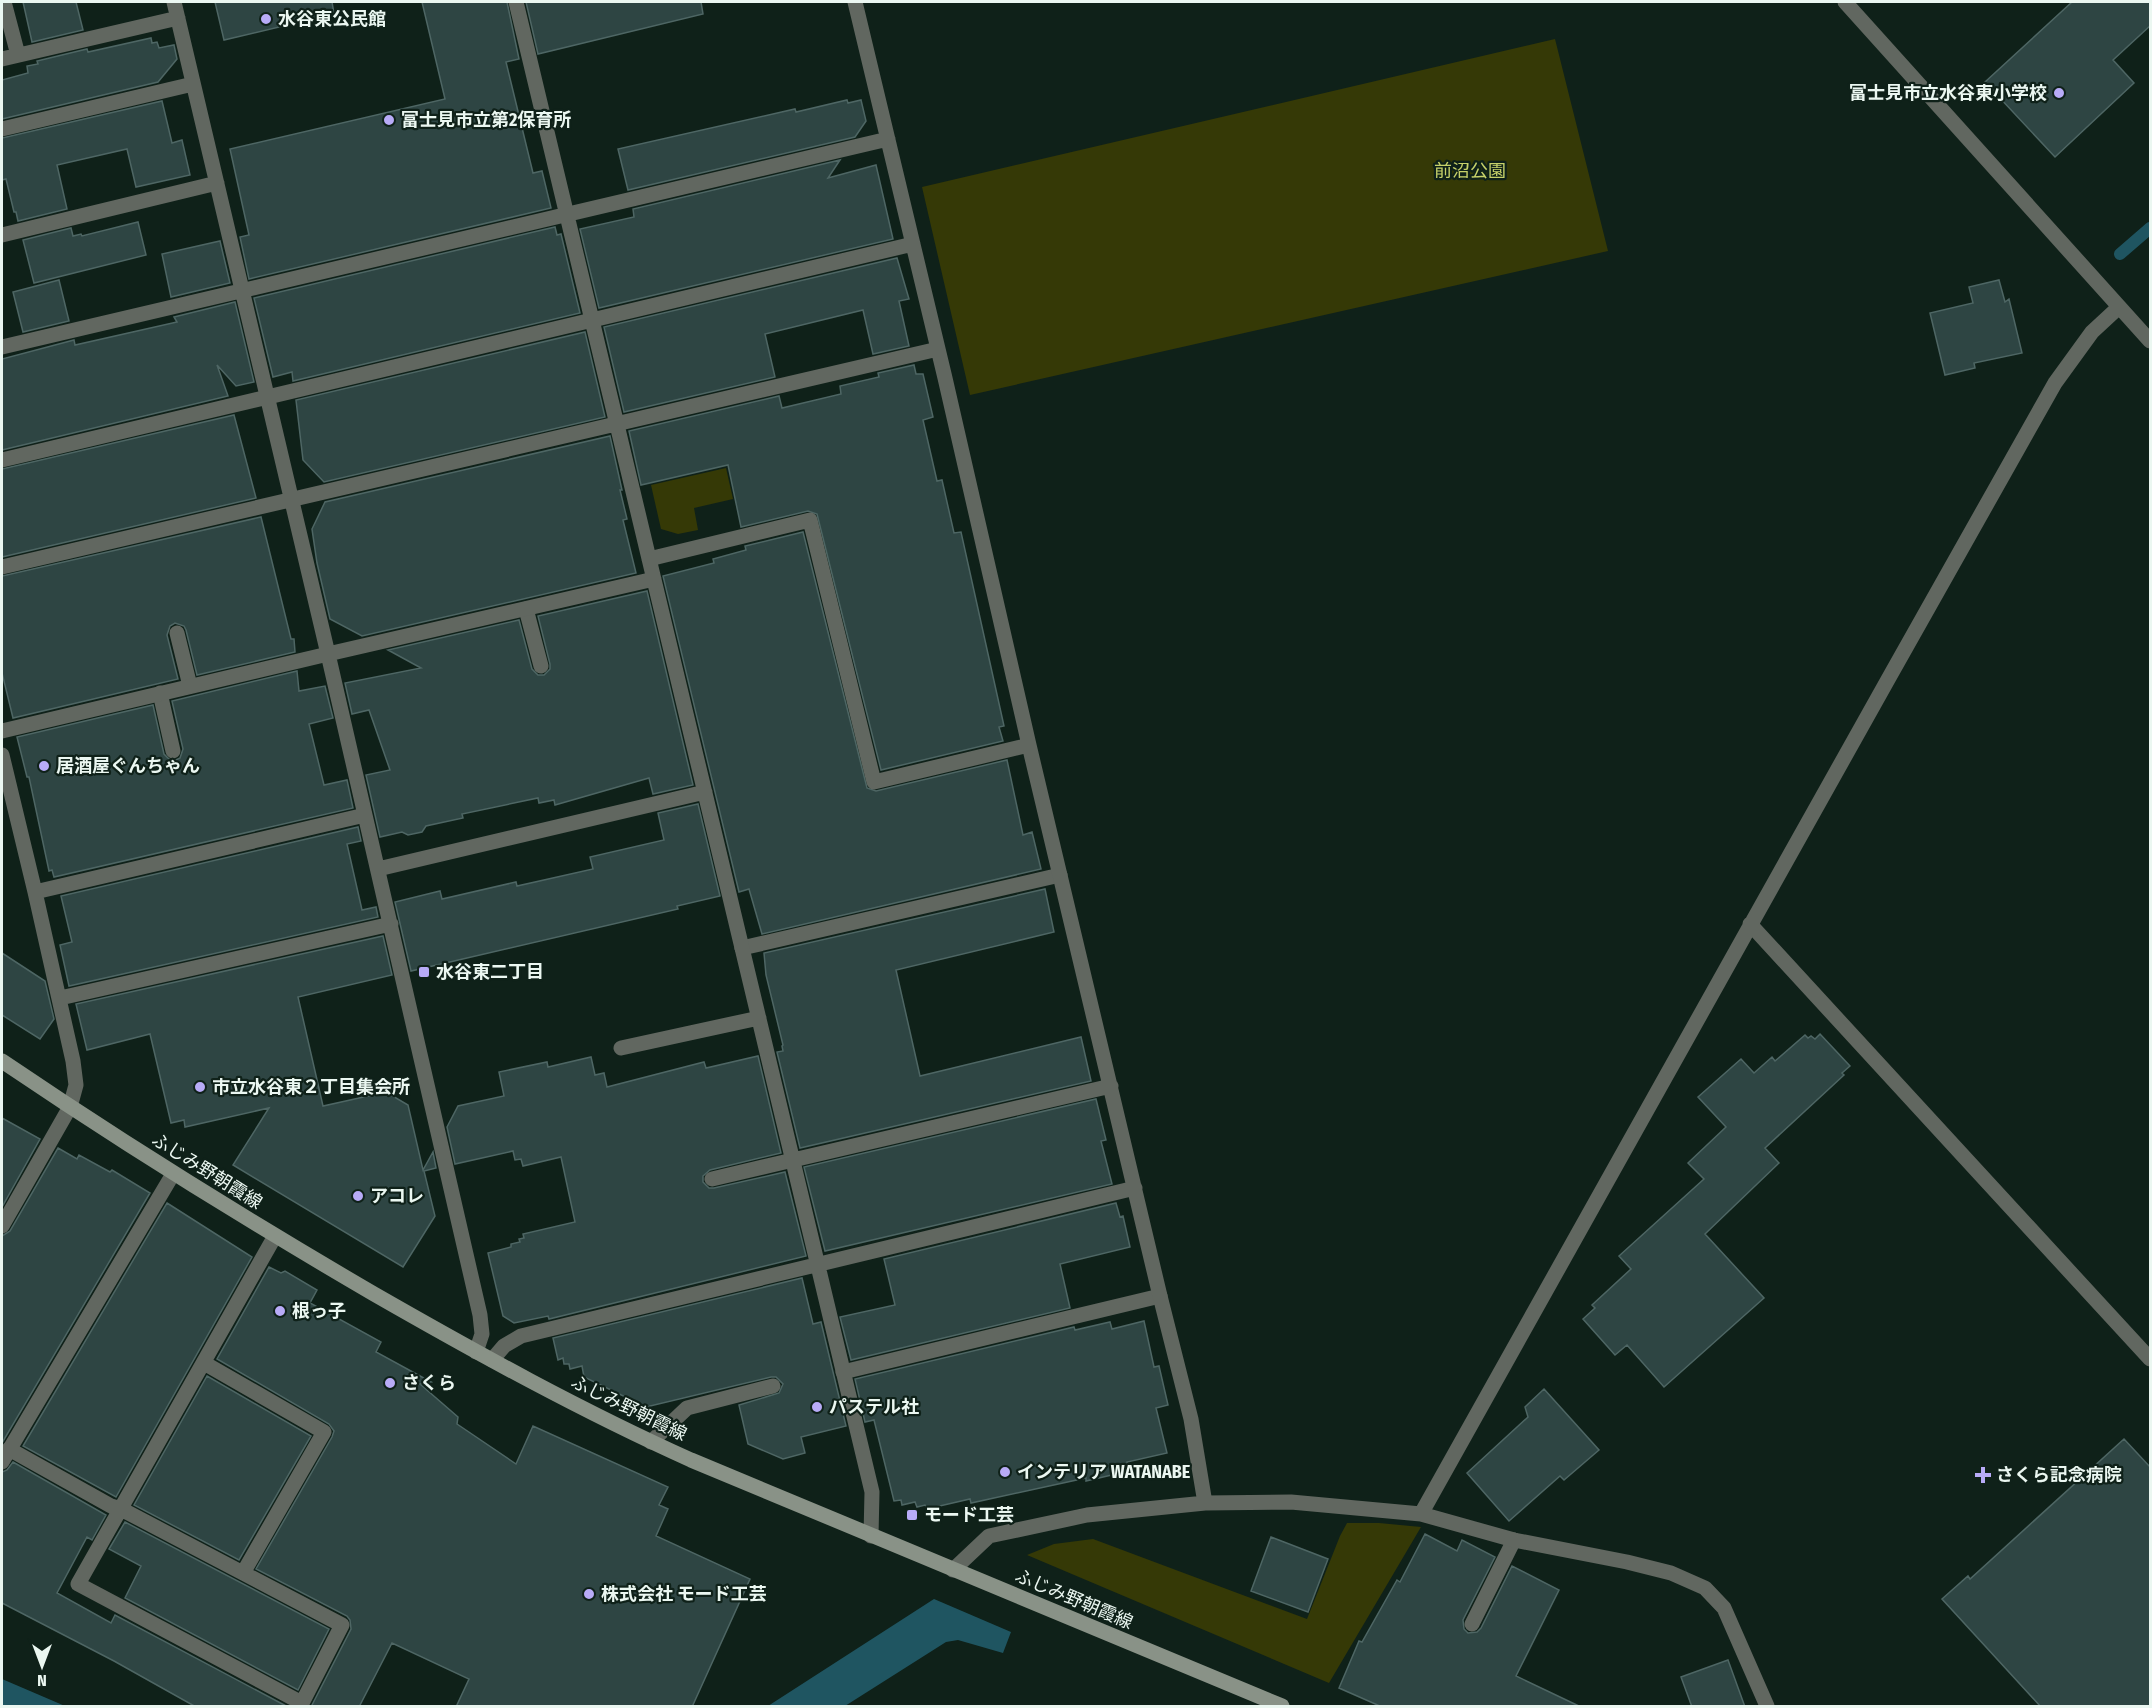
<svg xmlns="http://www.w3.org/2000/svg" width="2152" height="1708" font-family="'Fira Sans Condensed','Noto Sans JP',sans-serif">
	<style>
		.green { fill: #353906 }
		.water { fill: #1f5561 }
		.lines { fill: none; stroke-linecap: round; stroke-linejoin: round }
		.stream { stroke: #1f5561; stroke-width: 12 }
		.building { fill: #2e4543; stroke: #4e6664; stroke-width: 1.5 }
		.lane { stroke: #616760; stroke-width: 15 }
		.street { stroke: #616760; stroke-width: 15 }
		.secondary { stroke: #899287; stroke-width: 15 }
		.poi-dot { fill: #b8abf7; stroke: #0f2119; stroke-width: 2 }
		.labels { text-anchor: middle; stroke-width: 4.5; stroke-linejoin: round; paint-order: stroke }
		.poi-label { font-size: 18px; font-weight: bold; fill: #ebf7f1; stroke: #0f2119; text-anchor: start }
		.park-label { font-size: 18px; fill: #c6d169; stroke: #0f2119 }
		.street-label { font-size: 18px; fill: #ebf7f1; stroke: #0f2119 }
	</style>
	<rect width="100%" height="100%" fill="#0f2119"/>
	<path class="green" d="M 1555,39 L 1608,251 L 970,395 L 922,187 Z
		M 726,468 L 733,499 L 694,508 L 698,530 L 678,534 L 661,529 L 651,485 Z
		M 1347,1523 L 1379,1523 L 1421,1527 L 1329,1683 L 1027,1555 L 1054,1544 L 1093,1539 L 1307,1619 L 1340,1536 Z"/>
	<path class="water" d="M 934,1599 L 1011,1632 L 1003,1653 L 958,1640 L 946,1642 L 845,1706 L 768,1706 Z
		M 2,1679 L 65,1706 L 2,1706 Z"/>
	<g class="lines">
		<path class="stream" d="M 2120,254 L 2150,228"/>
	</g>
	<path class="building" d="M 23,2 L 76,2 L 83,30 L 32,42 Z
		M 215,2 L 332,2 L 334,14 L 224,40 Z
		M 422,2 L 507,2 L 519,59 L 506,62 L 533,173 L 542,171 L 551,208 L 249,279 L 240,237 L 249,235 L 230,149 L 445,99 Z
		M 526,2 L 701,2 L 703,14 L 538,54 Z
		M 2072,2 L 2151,2 L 2151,25 L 2113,60 L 2134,83 L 2055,157 L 1985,82 Z
		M 151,38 L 152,43 L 157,42 L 159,48 L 174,45 L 177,59 L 158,82 L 2,119 L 2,80 L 28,73 L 27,66 L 38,64 L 37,61 L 87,49 L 88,52 Z
		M 847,100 L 848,103 L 861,100 L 866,121 L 855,137 L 628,190 L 618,149 L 795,109 L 796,112 Z
		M 162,101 L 172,143 L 182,140 L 190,175 L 136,187 L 127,149 L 57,165 L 67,209 L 18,221 L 16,212 L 14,212 L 6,179 L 2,180 L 2,138 Z
		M 840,160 L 828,178 L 876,165 L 893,239 L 599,308 L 580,229 L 634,217 L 633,209 Z
		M 138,222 L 146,255 L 34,283 L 23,240 L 71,228 L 73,236 L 81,234 L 82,236 Z
		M 555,227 L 557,235 L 561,234 L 580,313 L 293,381 L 292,372 L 273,377 L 254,298 Z
		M 220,241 L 230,283 L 171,297 L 162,254 Z
		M 897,258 L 909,299 L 899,301 L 909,346 L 873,354 L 863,310 L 765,334 L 775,377 L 624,412 L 604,327 Z
		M 59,280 L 69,321 L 23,332 L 13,292 Z
		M 1999,280 L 2005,302 L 2009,299 L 2022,353 L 1974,363 L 1975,368 L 1945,375 L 1930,313 L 1973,303 L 1969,287 Z
		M 235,302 L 254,382 L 236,386 L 217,365 L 228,396 L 2,450 L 2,359 L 74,340 L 75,345 L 177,322 L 174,317 Z
		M 585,332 L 605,417 L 324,482 L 303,460 L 296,400 Z
		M 914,365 L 916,374 L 923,374 L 933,417 L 923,420 L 937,481 L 942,480 L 954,533 L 961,532 L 1004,726 L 999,727 L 1003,741 L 881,770 L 817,514 L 808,511 L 741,527 L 728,465 L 641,485 L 629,431 L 779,396 L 782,408 L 841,394 L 840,386 L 879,377 L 878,373 Z
		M 234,415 L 256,498 L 2,557 L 2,469 Z
		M 610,436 L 622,490 L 620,490 L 627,519 L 623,520 L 636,573 L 362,636 L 330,619 L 317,563 L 312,529 L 325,502 Z
		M 261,517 L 291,639 L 294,639 L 295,652 L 197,675 L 186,630 L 184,626 L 175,623 L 170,626 L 167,635 L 178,679 L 13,718 L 2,673 L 2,576 Z
		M 803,532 L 867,788 L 876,791 L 1007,760 L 1023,835 L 1032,832 L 1041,869 L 762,934 L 749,889 L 739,892 L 663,576 L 714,563 L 713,559 L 746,550 L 745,546 Z
		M 647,591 L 693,785 L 653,794 L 649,778 L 555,805 L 554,800 L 539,803 L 538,798 L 462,814 L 463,818 L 426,826 L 422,832 L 408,835 L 402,832 L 380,837 L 366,775 L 390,770 L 369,710 L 352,714 L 345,683 L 421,668 L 388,650 L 519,620 L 532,669 L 538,675 L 544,675 L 550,669 L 550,664 L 538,616 Z
		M 297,671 L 299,691 L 325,686 L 333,718 L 309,724 L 324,785 L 347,780 L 353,808 L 54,877 L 52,870 L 49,871 L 29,777 L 27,777 L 17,737 L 153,705 L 164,754 L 170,760 L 176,760 L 180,758 L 183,749 L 172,701 Z
		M 698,804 L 720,896 L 677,906 L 678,909 L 411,971 L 395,902 L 440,891 L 442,899 L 516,882 L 517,886 L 593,869 L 590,857 L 664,840 L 658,813 Z
		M 358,827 L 361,841 L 347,844 L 362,910 L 376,907 L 378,917 L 69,986 L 60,945 L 72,942 L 61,896 Z
		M 1045,889 L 1054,932 L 896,970 L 920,1076 L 1081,1037 L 1091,1081 L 800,1148 L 777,1052 L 783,1051 L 782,1046 L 783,1045 L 766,975 L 764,953 Z
		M 383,936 L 392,975 L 298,997 L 323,1106 L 386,1092 L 408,1105 L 423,1170 L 433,1152 L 436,1168 L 424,1171 L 435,1216 L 403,1267 L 233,1165 L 269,1108 L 185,1127 L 184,1120 L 171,1123 L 150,1034 L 87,1050 L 76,1004 Z
		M 2,953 L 45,981 L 54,1019 L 40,1039 L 2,1015 Z
		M 1820,1034 L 1850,1066 L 1842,1073 L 1844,1075 L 1765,1148 L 1779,1163 L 1705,1234 L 1764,1298 L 1664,1387 L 1627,1345 L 1615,1355 L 1583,1319 L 1595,1308 L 1592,1305 L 1631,1269 L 1619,1256 L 1704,1179 L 1688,1163 L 1726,1127 L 1698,1097 L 1741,1059 L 1754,1073 L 1772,1057 L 1775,1061 L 1805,1035 L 1808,1038 L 1811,1036 L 1815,1039 Z
		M 758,1056 L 781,1153 L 710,1170 L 703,1176 L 703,1182 L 709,1188 L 714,1188 L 785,1172 L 806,1256 L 549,1319 L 548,1316 L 514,1323 L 503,1316 L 488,1253 L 511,1247 L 511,1244 L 520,1242 L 519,1239 L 524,1238 L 523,1234 L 575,1222 L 561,1157 L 523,1166 L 521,1159 L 515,1160 L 513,1151 L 455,1164 L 447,1127 L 458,1106 L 504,1096 L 499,1072 L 547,1062 L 548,1067 L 591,1057 L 595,1075 L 604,1073 L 607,1087 L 704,1062 L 706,1068 Z
		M 1096,1099 L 1106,1140 L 1101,1141 L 1112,1184 L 825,1251 L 804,1167 Z
		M 2,1118 L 40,1139 L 2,1207 Z
		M 58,1148 L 77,1159 L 79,1155 L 110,1172 L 112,1170 L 150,1193 L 2,1443 L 2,1236 L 10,1231 Z
		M 167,1203 L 252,1257 L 116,1497 L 23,1446 Z
		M 1116,1203 L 1120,1217 L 1123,1216 L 1130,1247 L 1060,1264 L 1070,1308 L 851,1360 L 840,1317 L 895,1305 L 884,1259 Z
		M 269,1267 L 281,1273 L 285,1271 L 317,1290 L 310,1303 L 381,1342 L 376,1352 L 431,1382 L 420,1384 L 458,1417 L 457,1424 L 516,1464 L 533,1426 L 668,1487 L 659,1505 L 668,1509 L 656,1536 L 750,1579 L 692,1707 L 456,1707 L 469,1679 L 392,1643 L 359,1707 L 311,1707 L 351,1629 L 350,1620 L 347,1616 L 256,1569 L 332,1437 L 334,1431 L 329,1424 L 217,1359 Z
		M 802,1278 L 813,1324 L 821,1322 L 846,1426 L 801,1437 L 805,1453 L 783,1459 L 748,1444 L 739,1405 L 779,1393 L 783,1384 L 776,1377 L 771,1377 L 646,1407 L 584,1377 L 582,1366 L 570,1369 L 569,1364 L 564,1364 L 563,1358 L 558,1360 L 553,1338 Z
		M 1144,1321 L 1154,1367 L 1159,1366 L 1168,1405 L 1156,1408 L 1167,1453 L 1127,1462 L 1129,1471 L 1086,1481 L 1086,1478 L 971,1503 L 970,1499 L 927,1509 L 925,1505 L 917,1507 L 915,1502 L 902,1505 L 901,1500 L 894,1501 L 874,1420 L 865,1422 L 855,1379 L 1074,1327 L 1075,1330 L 1110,1322 L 1112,1329 Z
		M 207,1376 L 311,1436 L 239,1560 L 134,1505 Z
		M 1544,1389 L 1599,1450 L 1564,1480 L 1560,1476 L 1509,1521 L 1467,1473 L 1528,1417 L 1525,1407 Z
		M 2124,1439 L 2151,1468 L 2151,1707 L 2041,1707 L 1942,1599 L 1968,1576 L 1970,1579 Z
		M 13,1462 L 106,1515 L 92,1540 L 87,1537 L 57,1593 L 111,1623 L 115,1615 L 288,1707 L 196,1707 L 114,1661 L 2,1603 L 2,1472 L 7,1470 Z
		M 125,1522 L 329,1629 L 298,1690 L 125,1598 L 141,1566 L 109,1549 Z
		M 1425,1534 L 1457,1551 L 1462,1540 L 1495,1557 L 1463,1620 L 1464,1629 L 1468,1633 L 1477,1632 L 1481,1628 L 1512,1566 L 1559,1590 L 1516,1676 L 1581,1707 L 1382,1707 L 1339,1688 L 1359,1641 L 1362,1642 L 1397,1580 L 1400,1582 Z
		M 1271,1537 L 1328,1559 L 1308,1612 L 1251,1591 Z
		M 1728,1660 L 1745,1707 L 1692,1707 L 1681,1677 Z"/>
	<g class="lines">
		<path class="lane" d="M 526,609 L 541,666
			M 177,633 L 190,686
			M 160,693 L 173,751
			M 742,948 L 1060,875
			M 712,1179 L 793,1160
			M 2,1226 L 70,1107
			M 204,1363 L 324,1432 L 243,1573
			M 843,1372 L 1160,1296
			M 651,1442 L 687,1408 L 773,1386
			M 9,1449 L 111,1506 L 121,1509 L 342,1625 L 302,1703 L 78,1584 C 144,1468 210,1352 275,1236
			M 2,1462 L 173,1174
			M 1472,1624 L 1514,1540"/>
		<path class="street" d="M 4,2 L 18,55
			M 174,2 L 328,654 L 480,1315 L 482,1334 L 476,1352
			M 516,2 L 872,1492 L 871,1536
			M 855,2 L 945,378 L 1029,745 L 1160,1296 L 1191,1419 L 1205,1503
			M 1845,2 L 2150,341
			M 2,59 L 178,18
			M 2,129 L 193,84
			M 2,235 L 217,183
			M 2,347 L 888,139
			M 2,460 L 913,244
			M 649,559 L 810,520 L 874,782 L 1029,745
			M 2,567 L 938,349
			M 2,731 L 328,654 L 654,579
			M 2,755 L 35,892 L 73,1061 L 76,1085 L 70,1107
			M 378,869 L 705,792
			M 35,892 L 365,815
			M 1750,924 L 2150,1359
			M 60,998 L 391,924
			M 621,1048 L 759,1018
			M 793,1160 L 1111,1086
			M 492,1360 L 504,1346 L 521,1336 L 1135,1188
			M 1421,1514 C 1633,1137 1842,759 2055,383 L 2092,332 L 2119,307
			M 953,1570 L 989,1536 L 1087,1515 L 1205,1503 L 1291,1502 L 1421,1514 L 1514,1540 L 1627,1562 L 1671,1573 L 1705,1588 L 1724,1608 L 1767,1706"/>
		<path class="secondary" d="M 2,1061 C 123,1143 247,1220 374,1294 C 477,1353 582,1411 691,1460 L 1282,1706"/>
	</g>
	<g class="poi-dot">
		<circle cx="266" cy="19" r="6"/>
		<circle cx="2059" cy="93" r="6"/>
		<circle cx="389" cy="120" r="6"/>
		<circle cx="44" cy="766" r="6"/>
		<rect x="418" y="966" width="12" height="12" rx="3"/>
		<circle cx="200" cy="1087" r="6"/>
		<circle cx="358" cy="1196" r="6"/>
		<circle cx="280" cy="1311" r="6"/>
		<circle cx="390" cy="1383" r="6"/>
		<circle cx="817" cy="1407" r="6"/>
		<circle cx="1005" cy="1472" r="6"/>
		<path d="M1980 1466h6v6h6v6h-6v6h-6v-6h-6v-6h6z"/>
		<rect x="906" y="1509" width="12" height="12" rx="3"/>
		<circle cx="589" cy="1594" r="6"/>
	</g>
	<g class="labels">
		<g class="poi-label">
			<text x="278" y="25">水谷東公民館</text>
			<text x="2047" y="99" text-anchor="end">富士見市立水谷東小学校</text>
			<text x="401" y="126">富士見市立第2保育所</text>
			<text x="56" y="772">居酒屋ぐんちゃん</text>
			<text x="436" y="978">水谷東二丁目</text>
			<text x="212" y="1093">市立水谷東２丁目集会所</text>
			<text x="370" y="1202">アコレ</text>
			<text x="292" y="1317">根っ子</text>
			<text x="402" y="1389">さくら</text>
			<text x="829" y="1413">パステル社</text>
			<text x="1017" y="1478">インテリア WATANABE</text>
			<text x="1996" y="1481">さくら記念病院</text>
			<text x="924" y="1521">モード工芸</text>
			<text x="601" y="1600">株式会社 モード工芸</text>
		</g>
		<g class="park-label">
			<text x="1470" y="177">前沼公園</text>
		</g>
		<g class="street-label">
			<text transform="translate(207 1171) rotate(32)" y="6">ふじみ野朝霞線</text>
			<text transform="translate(629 1408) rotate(26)" y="6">ふじみ野朝霞線</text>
			<text transform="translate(1074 1599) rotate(23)" y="6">ふじみ野朝霞線</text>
		</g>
	</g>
	<rect width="2152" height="1708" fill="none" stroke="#ebf7f1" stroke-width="6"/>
	<g transform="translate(42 1666) rotate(180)" stroke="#0f2119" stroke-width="4.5" paint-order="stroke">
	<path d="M0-4.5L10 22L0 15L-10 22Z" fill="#ebf7f1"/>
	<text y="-9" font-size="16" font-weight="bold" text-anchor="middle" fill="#ebf7f1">N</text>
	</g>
</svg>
